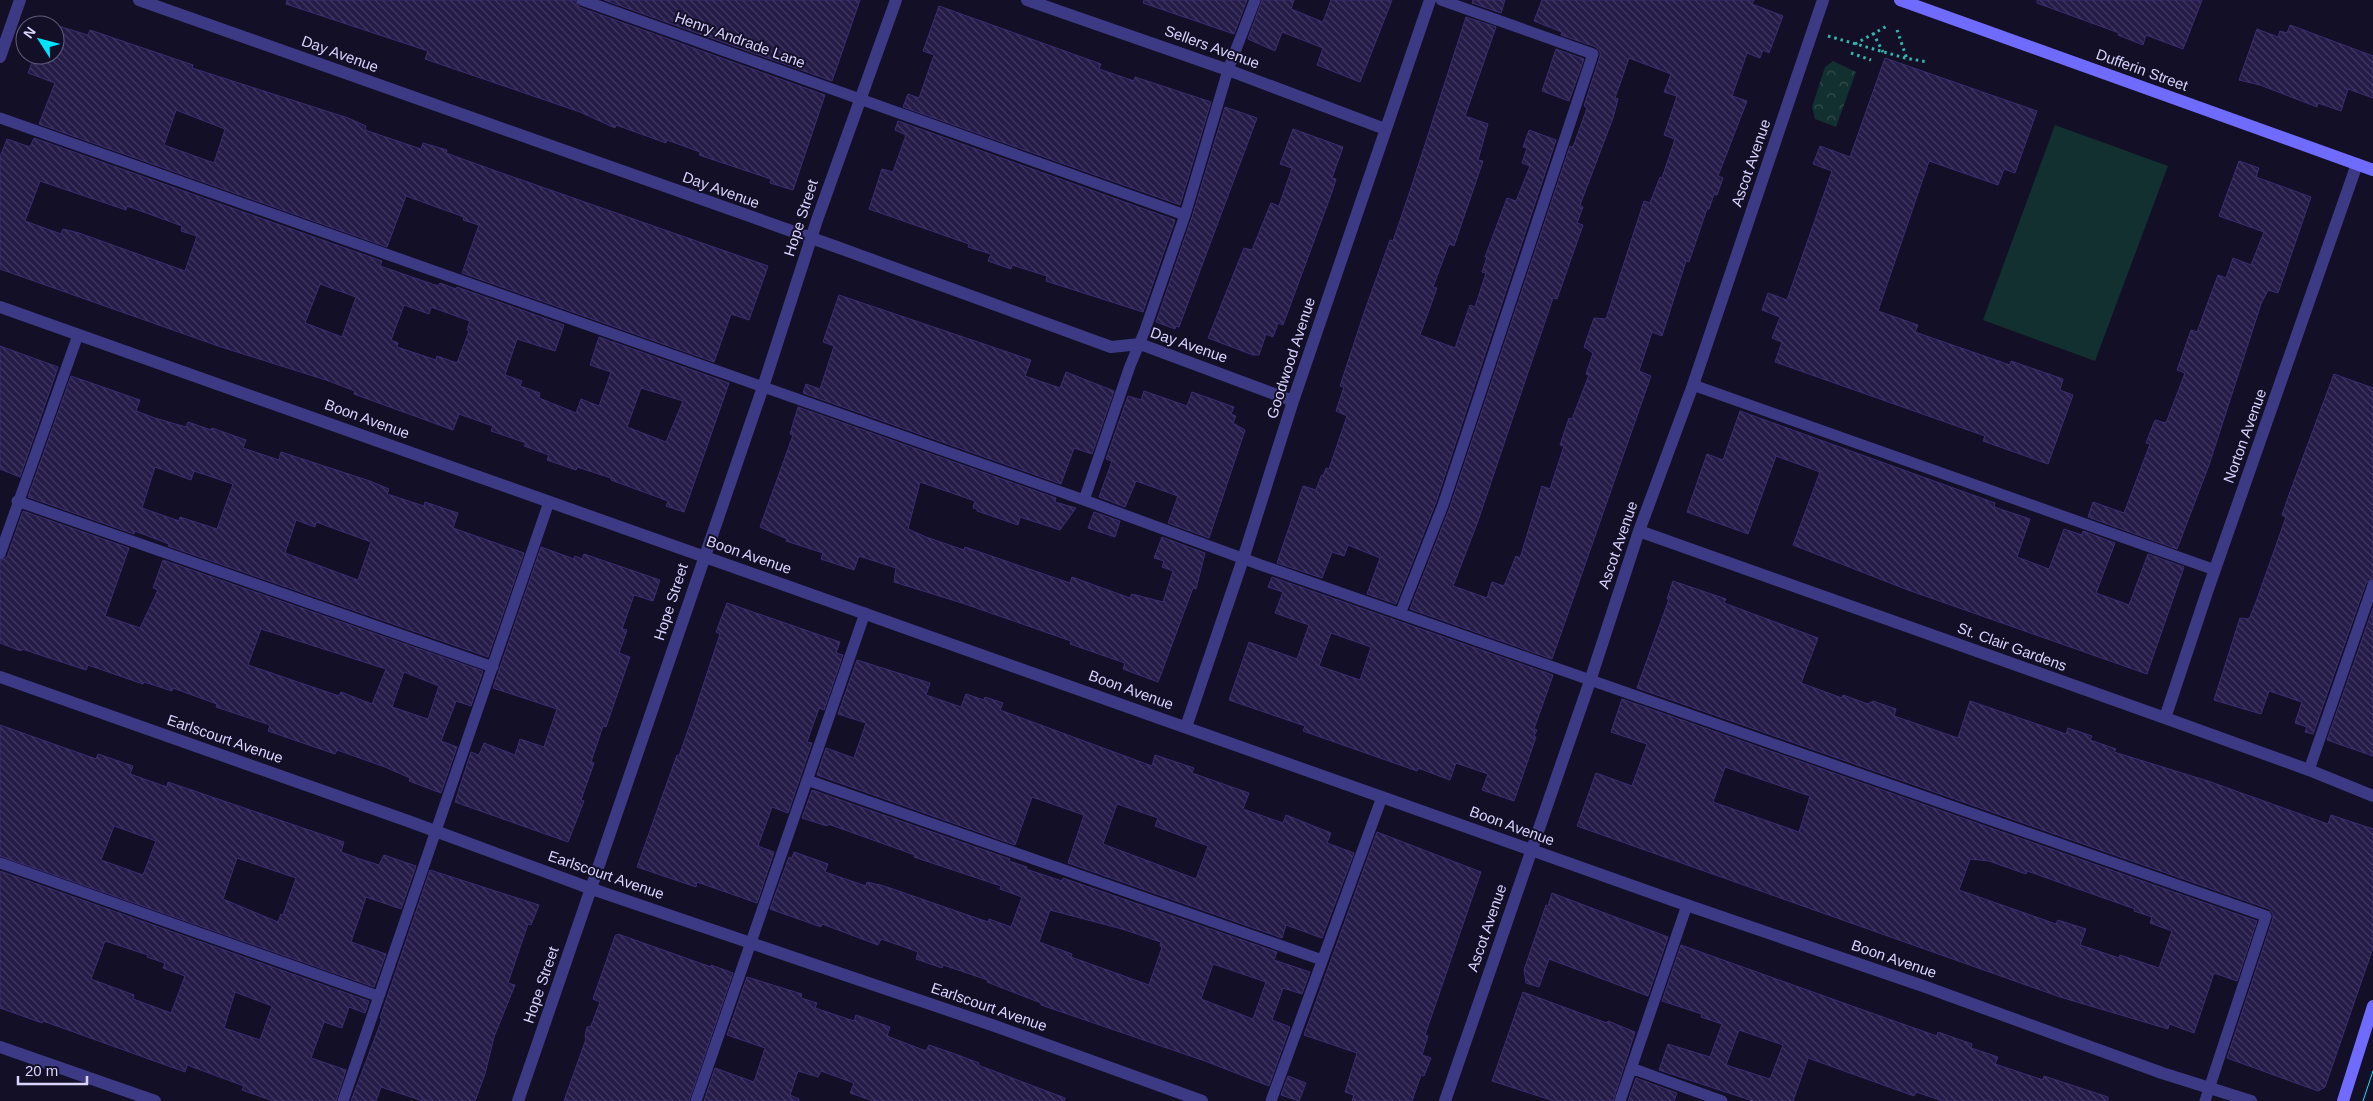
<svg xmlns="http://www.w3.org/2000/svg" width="2373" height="1101" font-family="Arial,sans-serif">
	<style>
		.park { fill: url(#park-crowns) }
		.garden { fill: #12302f }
		.building { fill: url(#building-back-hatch); stroke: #3b2d73; fill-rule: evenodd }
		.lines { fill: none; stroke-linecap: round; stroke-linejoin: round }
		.path { stroke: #2fb8b0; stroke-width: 3; stroke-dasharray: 2.5 4; stroke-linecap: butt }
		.service { stroke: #3d3a85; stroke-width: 11 }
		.minor { stroke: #3d3a85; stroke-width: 12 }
		.secondary { stroke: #6f6bff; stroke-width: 12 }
		.tram { stroke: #00e5ff; stroke-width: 1 }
		.labels { text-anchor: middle; stroke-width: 4; stroke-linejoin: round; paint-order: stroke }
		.street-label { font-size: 15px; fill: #d9d4ff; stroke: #130f26 }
	</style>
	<defs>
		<pattern id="park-crowns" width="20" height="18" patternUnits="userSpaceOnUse" patternTransform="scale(1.25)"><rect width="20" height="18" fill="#12302f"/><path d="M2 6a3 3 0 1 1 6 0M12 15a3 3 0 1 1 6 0" fill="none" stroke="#344d4e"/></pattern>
		<pattern id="building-back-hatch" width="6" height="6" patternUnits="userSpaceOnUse" patternTransform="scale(1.25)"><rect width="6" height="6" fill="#241b47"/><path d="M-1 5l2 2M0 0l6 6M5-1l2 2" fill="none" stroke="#433b63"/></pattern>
	</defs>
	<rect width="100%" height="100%" fill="#130f26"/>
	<path class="park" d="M 1833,61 L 1856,72 L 1836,127 L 1815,119 L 1812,107 L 1825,67 Z"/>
	<path class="garden" d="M 2055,125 L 2168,166 L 2095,361 L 1983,320 Z"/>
	<path class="building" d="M 287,0 L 575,0 L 579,7 L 825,95 L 793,190 L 770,183 L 771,179 L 699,155 L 700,152 L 667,140 L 666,143 L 616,125 L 615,128 L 580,112 L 425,59 L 428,51 L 286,4 Z
		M 604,0 L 860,0 L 832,81 Z
		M 1144,0 L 1247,0 L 1234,34 L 1143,3 Z
		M 1262,0 L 1294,0 L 1291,9 L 1323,22 L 1331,0 L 1392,0 L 1360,82 L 1317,65 L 1323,48 L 1282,32 L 1275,51 L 1248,39 Z
		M 1473,0 L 1505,0 L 1501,13 L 1472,3 Z
		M 1542,0 L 1754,0 L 1752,4 L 1783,16 L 1769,53 L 1763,50 L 1760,58 L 1747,53 L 1732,96 L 1747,101 L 1718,176 L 1723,178 L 1717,195 L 1714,194 L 1709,209 L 1707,209 L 1689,262 L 1686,261 L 1662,336 L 1652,332 L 1639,371 L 1651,376 L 1552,659 L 1410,609 L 1450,507 L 1570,146 L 1573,147 L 1587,108 L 1584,106 L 1600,56 L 1600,52 L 1596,47 L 1561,35 L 1562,32 L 1534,21 ZM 1629,58 L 1671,74 L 1664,92 L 1677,96 L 1664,135 L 1675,139 L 1662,178 L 1660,177 L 1650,203 L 1644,201 L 1606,319 L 1594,318 L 1584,347 L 1593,353 L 1586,374 L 1589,375 L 1572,419 L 1569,418 L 1560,445 L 1564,446 L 1550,489 L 1542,486 L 1520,558 L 1516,556 L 1504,586 L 1492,582 L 1487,598 L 1453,586 L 1478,521 L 1553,298 L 1557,299 L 1583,225 L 1577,223 L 1583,207 L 1580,205 L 1613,118 L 1618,99 L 1615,98 Z
		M 2037,0 L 2202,0 L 2183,49 L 2146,35 L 2143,45 L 2118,35 L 2119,33 L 2037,3 Z
		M 939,6 L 1101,64 L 1099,69 L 1134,81 L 1135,77 L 1211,102 L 1180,205 L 903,107 L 908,94 L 919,98 L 934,55 L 923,51 Z
		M 1466,17 L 1496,27 L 1465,116 L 1488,124 L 1478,160 L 1483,161 L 1454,246 L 1449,244 L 1433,287 L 1437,288 L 1420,335 L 1455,348 L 1470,305 L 1475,307 L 1486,273 L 1482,272 L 1487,257 L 1485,257 L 1507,198 L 1516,201 L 1530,166 L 1522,163 L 1527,148 L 1523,147 L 1529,130 L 1556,140 L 1436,502 L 1396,604 L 1367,594 L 1380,558 L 1348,545 L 1344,556 L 1332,552 L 1322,578 L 1277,563 L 1303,486 L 1316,490 L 1321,476 L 1324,474 L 1326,468 L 1329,469 L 1347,416 L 1336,411 L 1344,387 L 1340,386 L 1364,313 L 1390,240 L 1393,241 L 1411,188 Z
		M 55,25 L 88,35 L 90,30 L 193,65 L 192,68 L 348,118 L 366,126 L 365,130 L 421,149 L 423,143 L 447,150 L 446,153 L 496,171 L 768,266 L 749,320 L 731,314 L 714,362 L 462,273 L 479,225 L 463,220 L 464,217 L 406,196 L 387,247 L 39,124 L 55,83 L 28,73 L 35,55 L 55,55 ZM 176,110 L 225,129 L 214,163 L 164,145 Z
		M 2290,25 L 2373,56 L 2373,98 L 2348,89 L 2341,111 L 2318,103 L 2317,107 L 2260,85 L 2239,80 L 2257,29 L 2278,37 L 2280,31 L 2287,33 Z
		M 1556,49 L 1584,59 L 1569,101 L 1542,91 Z
		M 1885,58 L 2037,111 L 2015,173 L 2004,169 L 1998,185 L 1929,161 L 1878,311 L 1918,325 L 1915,332 L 2010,365 L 2011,361 L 2063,379 L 2060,390 L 2073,395 L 2048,464 L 1983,441 L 1985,436 L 1775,362 L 1782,342 L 1772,338 L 1780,317 L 1762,310 L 1768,293 L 1787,300 L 1832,171 L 1813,164 L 1820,146 L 1850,157 Z
		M 1225,107 L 1257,118 L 1179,327 L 1176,326 L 1175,329 L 1156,322 L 1192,217 Z
		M 898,121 L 1175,220 L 1143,312 L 1046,281 L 1047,276 L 1012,265 L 1011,269 L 988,261 L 991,254 L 968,247 L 969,244 L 869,209 L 882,169 L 893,172 L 906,135 L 895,130 Z
		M 1293,129 L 1343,147 L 1332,178 L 1336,179 L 1332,192 L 1283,325 L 1278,323 L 1273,337 L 1266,334 L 1259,355 L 1253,355 L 1208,338 L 1244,248 L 1252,250 L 1271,203 L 1279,206 L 1292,168 L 1280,164 Z
		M 34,138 L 382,261 L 380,266 L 438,286 L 440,283 L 456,289 L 457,287 L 564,325 L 555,351 L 517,339 L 505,375 L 522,381 L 520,386 L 540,393 L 539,398 L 576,413 L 581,399 L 599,406 L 611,372 L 590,365 L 599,337 L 729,383 L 684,512 L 666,506 L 668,501 L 611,480 L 611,478 L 577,467 L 576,470 L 547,460 L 549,455 L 524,446 L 526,443 L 491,431 L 493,426 L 459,414 L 453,430 L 354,394 L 355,391 L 326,380 L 221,347 L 0,269 L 0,157 L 7,139 L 30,147 ZM 40,181 L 126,210 L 127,206 L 182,226 L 181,231 L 197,236 L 185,271 L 79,233 L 63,229 L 61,234 L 25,221 ZM 320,284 L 356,297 L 342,337 L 305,323 ZM 404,305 L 429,314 L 431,307 L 470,321 L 467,330 L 469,331 L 457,363 L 437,356 L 436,360 L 397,347 L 398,343 L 391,340 ZM 641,388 L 683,401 L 666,442 L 627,427 Z
		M 2239,161 L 2259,168 L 2256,177 L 2311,197 L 2278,293 L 2268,290 L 2261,304 L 2209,465 L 2177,549 L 2088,517 L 2093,502 L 2124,513 L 2150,444 L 2146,443 L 2155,420 L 2166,423 L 2185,373 L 2177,370 L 2191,330 L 2197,332 L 2218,275 L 2226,278 L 2233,258 L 2251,265 L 2264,232 L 2219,216 Z
		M 839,295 L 1031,360 L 1025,376 L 1060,388 L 1066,372 L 1114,391 L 1092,454 L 1074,448 L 1061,484 L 803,393 L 806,384 L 820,389 L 834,346 L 823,342 Z
		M 0,346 L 58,367 L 20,477 L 0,469 Z
		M 2334,374 L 2373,388 L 2373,578 L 2366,583 L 2313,734 L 2305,732 L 2307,727 L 2295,723 L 2302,702 L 2269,691 L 2261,714 L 2214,700 L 2240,618 L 2249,619 L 2256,602 L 2286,517 L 2282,515 L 2290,492 Z
		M 71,376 L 140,400 L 136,411 L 155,418 L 186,427 L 188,422 L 211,430 L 212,428 L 246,440 L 243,448 L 279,460 L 281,452 L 370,481 L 389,489 L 387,494 L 424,506 L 425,502 L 458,513 L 453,528 L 524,553 L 488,657 L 168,546 L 169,544 L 135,531 L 134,534 L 28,497 ZM 155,467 L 191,480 L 194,471 L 233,484 L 217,529 L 180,517 L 179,521 L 142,508 ZM 296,520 L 315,527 L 316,522 L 371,542 L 358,580 L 285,553 Z
		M 1144,391 L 1187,406 L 1192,392 L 1234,407 L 1231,414 L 1236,416 L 1233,423 L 1245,430 L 1209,538 L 1168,523 L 1178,496 L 1136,481 L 1125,507 L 1099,497 L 1112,461 L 1106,459 L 1128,396 L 1141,400 Z
		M 798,407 L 1056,498 L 1055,502 L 1076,508 L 1060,530 L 1020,517 L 1018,525 L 977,511 L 977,509 L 973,508 L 975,501 L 920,482 L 908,529 L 926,537 L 964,550 L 965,547 L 1070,583 L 1072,577 L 1130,598 L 1132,594 L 1163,602 L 1173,571 L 1162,567 L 1164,561 L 1154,558 L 1162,537 L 1205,553 L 1196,589 L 1193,588 L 1158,682 L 1123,669 L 1125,663 L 1070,644 L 1071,641 L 962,603 L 894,582 L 896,568 L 859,556 L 854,570 L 821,559 L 823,553 L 786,541 L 787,539 L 760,527 L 793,435 L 790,434 Z
		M 1740,411 L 1995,503 L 1994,507 L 2030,519 L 2017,557 L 2049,569 L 2064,529 L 2082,535 L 2083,531 L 2115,543 L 2096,593 L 2129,605 L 2148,554 L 2184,567 L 2147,674 L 1908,590 L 1793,545 L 1820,472 L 1776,456 L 1748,534 L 1687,512 L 1707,454 L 1723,460 Z
		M 23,511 L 129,548 L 105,616 L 140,628 L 158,590 L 153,588 L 163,560 L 483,671 L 471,706 L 456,701 L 441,741 L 457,747 L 441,793 L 409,781 L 410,778 L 385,767 L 337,750 L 335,754 L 268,731 L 270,725 L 216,707 L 217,704 L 173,688 L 172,691 L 144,682 L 143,684 L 88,665 L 86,670 L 22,649 L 21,651 L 0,643 L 0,561 L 7,557 ZM 261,629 L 386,669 L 372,704 L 341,692 L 339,696 L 248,665 ZM 404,672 L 439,686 L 428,719 L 392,707 Z
		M 1094,512 L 1120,521 L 1115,537 L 1088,528 Z
		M 541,547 L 574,559 L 575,556 L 582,559 L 584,554 L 660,580 L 653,601 L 634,595 L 622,629 L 627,630 L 619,653 L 630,657 L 606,727 L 603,726 L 591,762 L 594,763 L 581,800 L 584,801 L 568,842 L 455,802 L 471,752 L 479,755 L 484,743 L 515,755 L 520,739 L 544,747 L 557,709 L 493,688 Z
		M 1272,577 L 1553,675 L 1534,729 L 1537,730 L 1534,736 L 1536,737 L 1514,801 L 1482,790 L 1488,774 L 1456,763 L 1450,780 L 1418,768 L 1417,771 L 1303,731 L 1305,726 L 1229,700 L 1249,642 L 1297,659 L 1309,625 L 1275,613 L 1283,592 L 1268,587 ZM 1331,633 L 1371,647 L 1360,680 L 1319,666 Z
		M 1673,581 L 1726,599 L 1724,603 L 1818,638 L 1801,683 L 1842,698 L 1843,695 L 1868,704 L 1873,701 L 1896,709 L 1894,716 L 1958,738 L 1970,701 L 2066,734 L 2068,728 L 2092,736 L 2090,740 L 2116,749 L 2114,752 L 2208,781 L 2328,824 L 2331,815 L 2373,829 L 2373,948 L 2325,1087 L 2318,1091 L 2227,1058 L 2273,918 L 2273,914 L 2269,909 L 1637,688 L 1669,599 L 1667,599 Z
		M 727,603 L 840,642 L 836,653 L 843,655 L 824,710 L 819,708 L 807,742 L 812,743 L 788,813 L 772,807 L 758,846 L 774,852 L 757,903 L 697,882 L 696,887 L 637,867 L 677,755 L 679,756 L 693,716 L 720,634 L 716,632 Z
		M 2373,608 L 2373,756 L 2327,740 Z
		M 857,660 L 930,683 L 926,695 L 961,707 L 966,694 L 984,700 L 985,697 L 1003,703 L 1000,710 L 1152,766 L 1155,755 L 1194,768 L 1192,773 L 1249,793 L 1243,809 L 1283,823 L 1286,815 L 1331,833 L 1327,843 L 1354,853 L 1322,938 L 1286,925 L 1282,938 L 1068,863 L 1084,815 L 1032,797 L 1015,845 L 817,775 L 826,748 L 854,758 L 866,723 L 838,714 ZM 1117,804 L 1158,818 L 1155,826 L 1208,846 L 1196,879 L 1103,844 Z
		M 1622,699 L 2257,921 L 2237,981 L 2214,973 L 2194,1033 L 2169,1024 L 2168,1029 L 2060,997 L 1577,826 L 1596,773 L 1632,786 L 1647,744 L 1611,732 ZM 1725,767 L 1810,796 L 1799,832 L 1713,802 ZM 1970,859 L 1989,861 L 2026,874 L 2027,871 L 2135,909 L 2134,911 L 2152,917 L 2150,923 L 2172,931 L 2159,968 L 2120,955 L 2119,958 L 2080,945 L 2086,929 L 2058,920 L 2056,924 L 1959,890 Z
		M 0,725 L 96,759 L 98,754 L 133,766 L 130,774 L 167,787 L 168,782 L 344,842 L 341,852 L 360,859 L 379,865 L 384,855 L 416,866 L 401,909 L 366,897 L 351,942 L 386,954 L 374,987 L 0,856 ZM 114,826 L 156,841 L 143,875 L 101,860 ZM 237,858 L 296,878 L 283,915 L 281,914 L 278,922 L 223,899 Z
		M 812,790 L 1010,859 L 1009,861 L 1027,867 L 1026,869 L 1062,881 L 1063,878 L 1277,952 L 1274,960 L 1310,972 L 1302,994 L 1283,988 L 1272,1020 L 1290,1027 L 1269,1086 L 1205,1061 L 1041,1005 L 1041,1003 L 987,982 L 988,980 L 943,965 L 942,968 L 916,959 L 918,952 L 899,945 L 881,939 L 878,945 L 822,924 L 821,927 L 770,909 L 789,857 L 792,858 L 794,852 L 828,864 L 825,872 L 866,886 L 867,882 L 884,886 L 988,922 L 989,919 L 1011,927 L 1022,897 L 1000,889 L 1001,886 L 914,857 L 915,855 L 828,824 L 827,826 L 802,818 ZM 1050,910 L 1122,929 L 1161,942 L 1160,946 L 1162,947 L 1149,985 L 1071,957 L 1072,954 L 1039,942 ZM 1213,964 L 1266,982 L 1253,1019 L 1201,999 Z
		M 1377,832 L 1481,872 L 1425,1035 L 1428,1036 L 1422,1055 L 1431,1058 L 1424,1076 L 1421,1075 L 1412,1101 L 1352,1101 L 1354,1095 L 1345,1092 L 1357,1053 L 1304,1035 Z
		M 430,870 L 539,905 L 531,925 L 528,924 L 508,983 L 515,985 L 494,1037 L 485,1074 L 475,1101 L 423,1101 L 381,1087 L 376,1101 L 351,1101 L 382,1019 L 380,1018 Z
		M 0,871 L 369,1001 L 365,1013 L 349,1007 L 342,1028 L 324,1022 L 311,1058 L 346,1070 L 336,1101 L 273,1101 L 242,1090 L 244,1086 L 187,1065 L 185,1072 L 43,1021 L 42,1023 L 0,1008 ZM 105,941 L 148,955 L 147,957 L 165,963 L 163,968 L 185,976 L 171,1013 L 133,999 L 134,995 L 91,979 ZM 235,992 L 272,1006 L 260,1040 L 224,1028 Z
		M 1552,893 L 1668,937 L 1648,996 L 1549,959 L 1539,987 L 1526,983 L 1524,970 L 1546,905 L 1548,906 Z
		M 618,934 L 711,967 L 711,965 L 733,973 L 689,1101 L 564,1101 L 586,1039 L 585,1036 L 587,1027 L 591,1026 L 600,1002 L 593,999 L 615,936 Z
		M 1681,945 L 1897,1022 L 1937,1036 L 1938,1032 L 1972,1044 L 1971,1048 L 1998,1057 L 1995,1064 L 2043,1080 L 2044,1076 L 2108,1097 L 2108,1101 L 1943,1101 L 1916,1092 L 1914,1096 L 1808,1058 L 1793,1101 L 1753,1101 L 1659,1070 L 1668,1044 L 1710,1057 L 1722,1024 L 1701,1017 L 1702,1014 L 1662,1001 ZM 1739,1030 L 1783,1045 L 1770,1079 L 1726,1065 Z
		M 747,977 L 802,994 L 801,998 L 817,1003 L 815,1008 L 854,1021 L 856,1015 L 890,1027 L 887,1036 L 926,1051 L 929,1045 L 958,1055 L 979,1063 L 978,1065 L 1065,1098 L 1065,1101 L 873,1101 L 850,1093 L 854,1083 L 821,1071 L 818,1077 L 798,1071 L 790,1095 L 799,1099 L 799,1101 L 704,1101 L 715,1068 L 754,1082 L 765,1048 L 727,1035 Z
		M 1523,992 L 1607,1023 L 1608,1021 L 1635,1032 L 1613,1101 L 1554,1101 L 1492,1081 Z
		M 1288,1076 L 1306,1083 L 1299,1101 L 1281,1095 Z
		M 1636,1078 L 1677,1093 L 1674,1101 L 1628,1101 Z"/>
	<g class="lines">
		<path class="path" d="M 1897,30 L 1907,59
			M 1873,33 L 1883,52
			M 1828,36 L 1905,58 L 1928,62
			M 1855,44 L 1887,26
			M 1851,53 L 1871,60"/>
		<path class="service" d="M 582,0 L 1185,215
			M 0,118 L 1084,500 L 1258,564 L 2266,916 L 2205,1101
			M 1693,385 L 2215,570
			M 1084,500 L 1130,366 L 1145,330 L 1185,215 L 1228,70 L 1255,0
			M 17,501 L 493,667
			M 0,554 L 78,335
			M 1400,614 L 1443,505 L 1593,54 L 1441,0
			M 2309,770 L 2373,585
			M 807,780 L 1322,960
			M 0,863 L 378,996
			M 1631,1068 L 1722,1101
			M 343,1101 L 549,502
			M 696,1101 L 865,613
			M 1271,1101 L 1382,797
			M 1620,1101 L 1687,905"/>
		<path class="minor" d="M 139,0 L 834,246 L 1111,347 L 1140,344 L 1293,401
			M 1027,0 L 1228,70 L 1385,129
			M 0,57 L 20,0
			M 0,307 L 1675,901 L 1923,986 L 2162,1073 L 2251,1101
			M 1639,531 L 2165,718 L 2309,770 L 2373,796
			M 0,677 L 408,821 L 592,889 L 992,1025 L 1202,1101
			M 2165,718 L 2207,592 L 2357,164
			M 1186,727 L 1243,559 L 1293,401 L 1430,0
			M 0,1047 L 155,1101
			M 518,1101 L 763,387 L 817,220 L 896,0
			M 1445,1101 L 1590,681 L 1639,531 L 1693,385 L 1823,0"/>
		<path class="secondary" d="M 1900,0 L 2373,170
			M 2343,1101 L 2373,1006"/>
		<path class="tram" d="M 2363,1101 L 2373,1071"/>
	</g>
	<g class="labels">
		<g class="street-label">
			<text transform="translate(740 40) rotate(20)" y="5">Henry Andrade Lane</text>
			<text transform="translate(1212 47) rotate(20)" y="5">Sellers Avenue</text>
			<text transform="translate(340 54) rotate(20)" y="5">Day Avenue</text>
			<text transform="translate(2142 70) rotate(20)" y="5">Dufferin Street</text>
			<text transform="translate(1751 163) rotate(-71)" y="5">Ascot Avenue</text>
			<text transform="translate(721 190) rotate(20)" y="5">Day Avenue</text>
			<text transform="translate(801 218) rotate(-72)" y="5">Hope Street</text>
			<text transform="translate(1189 345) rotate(19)" y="5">Day Avenue</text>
			<text transform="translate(1291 358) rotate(-72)" y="5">Goodwood Avenue</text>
			<text transform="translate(367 419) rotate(20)" y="5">Boon Avenue</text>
			<text transform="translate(2245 436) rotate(-70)" y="5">Norton Avenue</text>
			<text transform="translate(1618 545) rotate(-71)" y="5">Ascot Avenue</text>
			<text transform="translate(749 555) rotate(19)" y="5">Boon Avenue</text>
			<text transform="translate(671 602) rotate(-72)" y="5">Hope Street</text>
			<text transform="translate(2012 647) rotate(20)" y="5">St. Clair Gardens</text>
			<text transform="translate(1131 690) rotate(20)" y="5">Boon Avenue</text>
			<text transform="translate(225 739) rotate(19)" y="5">Earlscourt Avenue</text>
			<text transform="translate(1512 826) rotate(20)" y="5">Boon Avenue</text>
			<text transform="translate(606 875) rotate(19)" y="5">Earlscourt Avenue</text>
			<text transform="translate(1487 928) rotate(-71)" y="5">Ascot Avenue</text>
			<text transform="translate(1894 959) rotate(19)" y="5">Boon Avenue</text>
			<text transform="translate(541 985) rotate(-71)" y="5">Hope Street</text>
			<text transform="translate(989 1007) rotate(19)" y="5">Earlscourt Avenue</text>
		</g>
	</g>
	<g transform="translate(40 40) rotate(306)"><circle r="24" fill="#130f26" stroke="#625e7d"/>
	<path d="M0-4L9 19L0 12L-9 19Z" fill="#00e5ff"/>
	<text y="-8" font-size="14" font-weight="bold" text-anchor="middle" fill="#d9d4ff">N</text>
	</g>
	<path d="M18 1076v8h69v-8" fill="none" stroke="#d9d4ff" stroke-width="2.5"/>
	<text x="25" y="1076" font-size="15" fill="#d9d4ff" stroke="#130f26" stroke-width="4" paint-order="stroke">20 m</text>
</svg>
